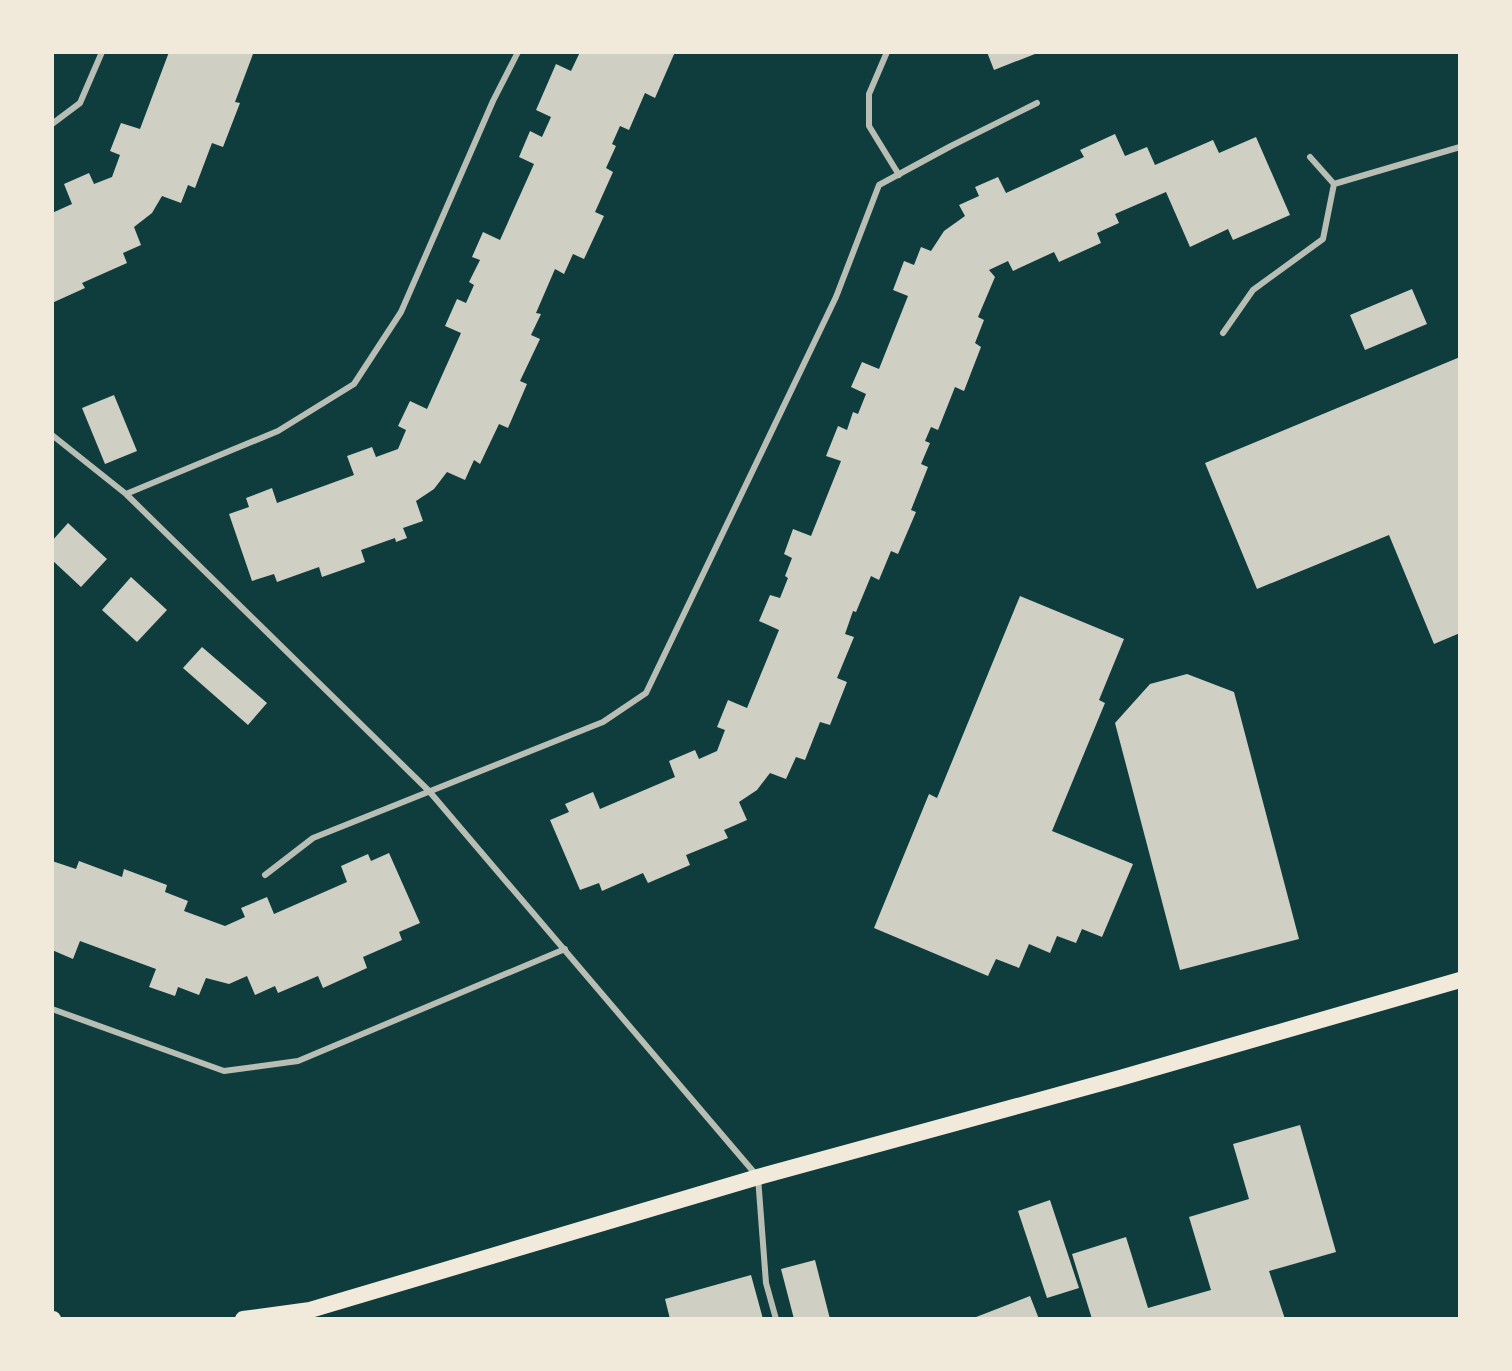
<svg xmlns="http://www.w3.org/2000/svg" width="1512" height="1371" font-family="Montserrat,sans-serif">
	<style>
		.building { fill: #cfcfc3 }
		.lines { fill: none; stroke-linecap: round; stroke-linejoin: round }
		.service { stroke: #b8beb3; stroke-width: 6 }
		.secondary { stroke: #f1e9da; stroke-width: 16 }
	</style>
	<rect width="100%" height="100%" fill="#0f3d3e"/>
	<path class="building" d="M 169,52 L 253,54 L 235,102 L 240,103 L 223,147 L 212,143 L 195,188 L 188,185 L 181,203 L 162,196 L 152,213 L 134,227 L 141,245 L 123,253 L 127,263 L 82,283 L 85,288 L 52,303 L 52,213 L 72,204 L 64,184 L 89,173 L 94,184 L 112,177 L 120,155 L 110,151 L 121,123 L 140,129 Z
		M 580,52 L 675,52 L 655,98 L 645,93 L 629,130 L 620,126 L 612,144 L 616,146 L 606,168 L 613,172 L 595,212 L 604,216 L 584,259 L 573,254 L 564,274 L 555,269 L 536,313 L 541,314 L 531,335 L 540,339 L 520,381 L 527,384 L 508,428 L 499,424 L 480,464 L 474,460 L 465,480 L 447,472 L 434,489 L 416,501 L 423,521 L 403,528 L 407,538 L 396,542 L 395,538 L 361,550 L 365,562 L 322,577 L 319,567 L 277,582 L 274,574 L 252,581 L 229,514 L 249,507 L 246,498 L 272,488 L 277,503 L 354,475 L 347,456 L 372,447 L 376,457 L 398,449 L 406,430 L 398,426 L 410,401 L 427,409 L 461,333 L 445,326 L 457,299 L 466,303 L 474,285 L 469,282 L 480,260 L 472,257 L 483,232 L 500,240 L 534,164 L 519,157 L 530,131 L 542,137 L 551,117 L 536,110 L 556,64 L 571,71 Z
		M 987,52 L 1040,52 L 994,70 Z
		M 1115,134 L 1125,156 L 1147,147 L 1155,165 L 1213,140 L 1219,153 L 1256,137 L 1290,215 L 1233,240 L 1228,229 L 1190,247 L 1166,192 L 1115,214 L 1119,223 L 1097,233 L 1101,243 L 1059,262 L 1054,252 L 1013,271 L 1008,261 L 989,270 L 995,277 L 978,317 L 984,320 L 975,343 L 981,347 L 964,391 L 955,387 L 938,430 L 931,427 L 925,441 L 930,443 L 921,464 L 928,467 L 911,510 L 916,512 L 898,554 L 891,551 L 879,580 L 871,576 L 856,612 L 853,611 L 845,634 L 854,637 L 837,678 L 847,682 L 830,725 L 820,722 L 805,760 L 796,757 L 786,779 L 770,773 L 757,790 L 739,802 L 747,820 L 724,830 L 728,838 L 686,855 L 690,865 L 648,883 L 643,873 L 602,891 L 599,883 L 580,890 L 550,820 L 569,812 L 565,804 L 593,792 L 600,809 L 675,777 L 669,761 L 695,750 L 699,759 L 717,751 L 725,730 L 717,727 L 728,700 L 747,708 L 779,630 L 759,621 L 770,595 L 780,598 L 788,578 L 785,576 L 792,558 L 784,554 L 793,529 L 811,536 L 841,461 L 826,456 L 838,426 L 847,430 L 853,412 L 858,414 L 866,394 L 851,387 L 862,362 L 879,369 L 908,296 L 893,290 L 904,261 L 914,265 L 921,247 L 931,251 L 944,231 L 965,216 L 959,205 L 979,196 L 975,187 L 998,177 L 1006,193 L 1084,157 L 1080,150 Z
		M 1412,289 L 1427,324 L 1365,350 L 1350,315 Z
		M 1460,357 L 1460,633 L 1434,644 L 1389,535 L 1257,589 L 1205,463 Z
		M 114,395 L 137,451 L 105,464 L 82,408 Z
		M 68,523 L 107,559 L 81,587 L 52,560 L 52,541 Z
		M 131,577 L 167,610 L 137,642 L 102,610 Z
		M 1020,596 L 1124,639 L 1099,700 L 1105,703 L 1052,831 L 1133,864 L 1102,937 L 1082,929 L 1076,943 L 1057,936 L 1050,953 L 1029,944 L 1019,968 L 996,959 L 988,976 L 874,928 L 929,794 L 937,798 Z
		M 202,647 L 267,703 L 248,725 L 183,668 Z
		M 1187,674 L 1234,692 L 1299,939 L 1180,970 L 1115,723 L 1150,684 Z
		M 389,853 L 420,923 L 399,932 L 402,940 L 363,957 L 367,968 L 323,988 L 318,976 L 278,993 L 275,986 L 255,995 L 247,976 L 229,984 L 206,978 L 199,995 L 178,987 L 175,996 L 149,987 L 156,969 L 80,941 L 73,959 L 52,950 L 52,861 L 76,869 L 79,861 L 122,877 L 124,869 L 167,885 L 165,892 L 188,901 L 184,911 L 225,926 L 245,917 L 241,908 L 267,897 L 274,914 L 347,882 L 341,866 L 368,854 L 371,861 Z
		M 1300,1125 L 1336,1252 L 1269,1271 L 1285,1319 L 1092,1319 L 1072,1254 L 1126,1237 L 1148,1308 L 1211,1290 L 1189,1217 L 1249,1199 L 1233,1144 Z
		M 1050,1200 L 1079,1288 L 1047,1298 L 1018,1211 Z
		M 815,1260 L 830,1319 L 794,1319 L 781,1269 Z
		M 751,1275 L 763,1319 L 670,1319 L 665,1299 Z
		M 1030,1296 L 1039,1319 L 971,1319 Z"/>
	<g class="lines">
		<path class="service" d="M 887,52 L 869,94 L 869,126 L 899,175
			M 52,124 L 80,103 L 102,52
			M 1334,184 L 1460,147
			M 1223,333 L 1253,290 L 1323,239 L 1334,184 L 1310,157
			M 52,435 L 126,494 L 429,791 L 758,1177 L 766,1283 L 776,1319
			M 126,494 L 278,431 L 354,384 L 401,312 L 493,101 L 518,52
			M 265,875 L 313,838 L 603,722 L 646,693 L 836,297 L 879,185 L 951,146 L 1037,103
			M 52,1009 L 224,1071 L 298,1061 L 565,949"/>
		<path class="secondary" d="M 52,1319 L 53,1319
			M 243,1319 L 310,1310 L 758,1177 L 1120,1078 L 1460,980"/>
	</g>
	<rect width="1512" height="1371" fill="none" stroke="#f1e9da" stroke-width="108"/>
</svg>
